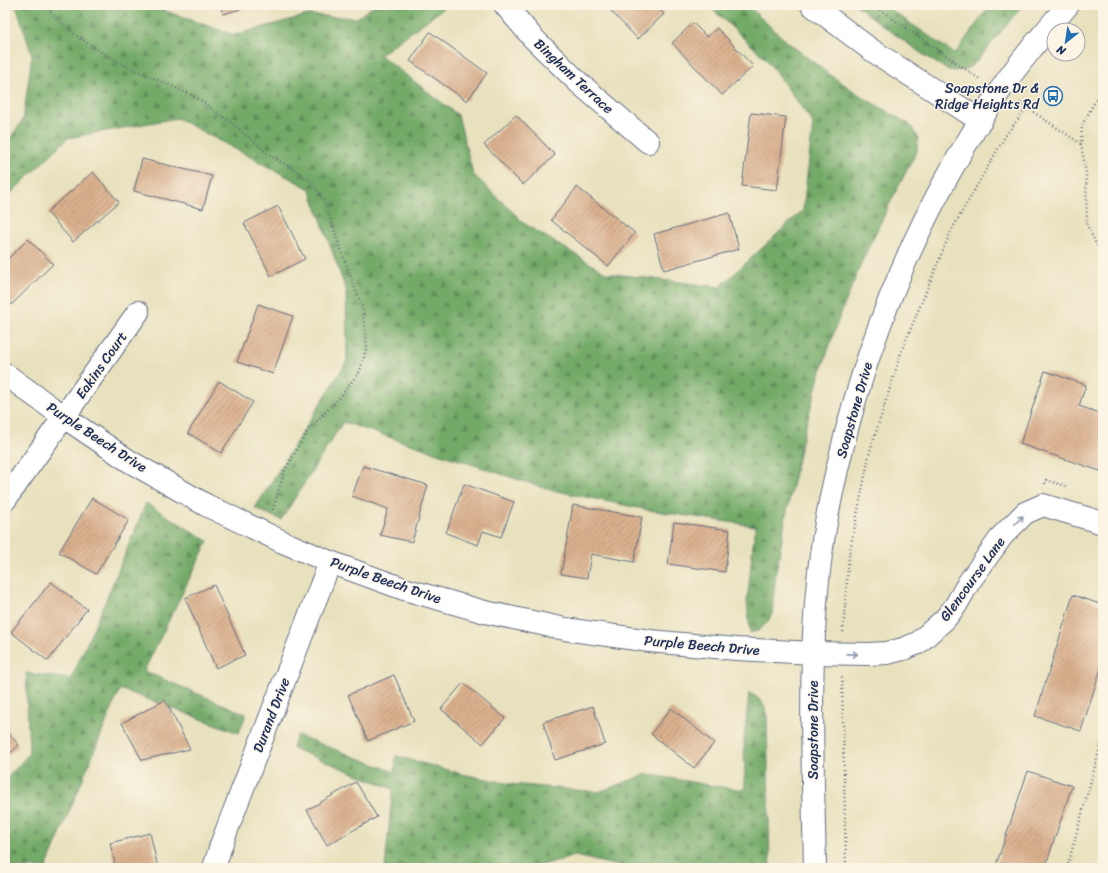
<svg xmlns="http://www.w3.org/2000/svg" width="1108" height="873" font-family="Sriracha,sans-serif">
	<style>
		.forest { fill: url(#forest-firs); stroke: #476c63 }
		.building { fill: url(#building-hatch) }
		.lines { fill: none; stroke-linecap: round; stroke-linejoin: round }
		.minor-casing { stroke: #636d80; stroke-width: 24 }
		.path { stroke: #636d80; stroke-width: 2.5; stroke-dasharray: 1 3; stroke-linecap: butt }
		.minor { stroke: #fff; stroke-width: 22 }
		.oneway { stroke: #8d97ae }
		.labels { text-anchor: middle; stroke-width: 3; stroke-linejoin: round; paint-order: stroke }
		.street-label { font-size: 14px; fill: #1b2f5e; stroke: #fcf5e5 }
		.poi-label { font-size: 14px; fill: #1b2f5e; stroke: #fcf5e5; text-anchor: end }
	</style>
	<defs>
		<pattern id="forest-firs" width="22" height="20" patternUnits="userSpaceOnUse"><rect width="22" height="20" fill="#73aa68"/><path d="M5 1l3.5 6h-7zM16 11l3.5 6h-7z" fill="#5e8b59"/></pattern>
		<pattern id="building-hatch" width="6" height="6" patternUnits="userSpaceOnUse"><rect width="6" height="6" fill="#dbb18e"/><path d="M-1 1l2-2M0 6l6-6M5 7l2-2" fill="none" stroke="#b19077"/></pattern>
	</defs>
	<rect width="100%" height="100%" fill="#fcf5e5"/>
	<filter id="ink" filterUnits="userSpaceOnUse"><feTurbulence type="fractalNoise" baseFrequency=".025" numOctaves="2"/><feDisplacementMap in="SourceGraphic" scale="8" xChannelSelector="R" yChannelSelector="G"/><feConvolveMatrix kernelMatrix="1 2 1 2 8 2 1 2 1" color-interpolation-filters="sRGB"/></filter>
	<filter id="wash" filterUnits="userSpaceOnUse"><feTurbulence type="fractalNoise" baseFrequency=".012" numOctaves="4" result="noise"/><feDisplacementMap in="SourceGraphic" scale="16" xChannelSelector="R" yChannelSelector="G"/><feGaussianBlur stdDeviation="0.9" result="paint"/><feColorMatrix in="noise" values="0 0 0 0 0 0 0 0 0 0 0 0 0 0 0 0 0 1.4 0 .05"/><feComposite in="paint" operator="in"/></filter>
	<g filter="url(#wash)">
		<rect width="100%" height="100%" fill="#e8e1be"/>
		<path class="forest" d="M 14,5 L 155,5 L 160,9 L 234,35 L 308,15 L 357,18 L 375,5 L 448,5 L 380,55 L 458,115 L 473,174 L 525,224 L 606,273 L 720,287 L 803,210 L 813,123 L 766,59 L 708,5 L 747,5 L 786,41 L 829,74 L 864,98 L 909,124 L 913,129 L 918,138 L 917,151 L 894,195 L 862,261 L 838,321 L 818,380 L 800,449 L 787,511 L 776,573 L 772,613 C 768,624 760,631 750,633 L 747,602 L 755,526 L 648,510 L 547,489 L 343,422 L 281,520 L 255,508 L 347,361 L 346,290 L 310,189 L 177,118 L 68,138 L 5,199 L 5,145 L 23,120 L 32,55 L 18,11 Z
			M 856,5 L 884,5 L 955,54 L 990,5 L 1023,5 L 977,61 L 967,69 L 955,71 L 949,70 L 943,67 L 925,56 L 882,25 Z
			M 146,503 L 208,541 L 144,671 L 246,714 L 239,733 L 120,689 L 46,868 L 5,868 L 5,780 L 29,754 L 26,673 L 71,679 L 106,600 Z
			M 749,693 C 760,697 765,705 767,716 L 770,868 L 627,868 L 575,856 L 531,868 L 385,868 L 390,815 L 393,789 L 292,748 L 297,735 L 395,772 L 396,756 L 462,774 L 511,784 L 598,792 L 647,774 L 708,785 L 745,790 L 744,740 Z"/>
		<g id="blocks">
			<path class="building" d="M 220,5 L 256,5 L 223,14 Z
				M 605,5 L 656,5 L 664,14 L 638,39 Z
				M 693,23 L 707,37 L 717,28 L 753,66 L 722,95 L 672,43 Z
				M 430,32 L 487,73 L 467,101 L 410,61 Z
				M 751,113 L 786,117 L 777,190 L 742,186 Z
				M 516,115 L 555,155 L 523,185 L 484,145 Z
				M 142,159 L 212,176 L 203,209 L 134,191 Z
				M 93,172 L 119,202 L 73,242 L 47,212 Z
				M 577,187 L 635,233 L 608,266 L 551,220 Z
				M 278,206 L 305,259 L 271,276 L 244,223 Z
				M 729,213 L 739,249 L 664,270 L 654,234 Z
				M 28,239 L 53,264 L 5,311 L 5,262 Z
				M 258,304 L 293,316 L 273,374 L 237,362 Z
				M 1045,371 L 1086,385 L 1079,406 L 1103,414 L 1103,472 L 1020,444 Z
				M 219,381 L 253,402 L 221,453 L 188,433 Z
				M 363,466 L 428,485 L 412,542 L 380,535 L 388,509 L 352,496 Z
				M 464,484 L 514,502 L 501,537 L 483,531 L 478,545 L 446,533 Z
				M 92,498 L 129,520 L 96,574 L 59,552 Z
				M 573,505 L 642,517 L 634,562 L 591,554 L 587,578 L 561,574 Z
				M 674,522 L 730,530 L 725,572 L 668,564 Z
				M 51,582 L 87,609 L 48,661 L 11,632 Z
				M 214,585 L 245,655 L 216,668 L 185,598 Z
				M 1073,595 L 1103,605 L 1103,662 L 1081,731 L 1035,716 Z
				M 394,675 L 414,721 L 368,741 L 348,695 Z
				M 463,683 L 505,718 L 483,744 L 441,709 Z
				M 165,700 L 190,749 L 142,760 L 122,723 Z
				M 593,706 L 605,744 L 555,760 L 543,722 Z
				M 671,708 L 714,743 L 694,768 L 651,734 Z
				M 5,729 L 19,745 L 5,758 Z
				M 1028,771 L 1072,786 L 1045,868 L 995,868 Z
				M 356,782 L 377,817 L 327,845 L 307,810 Z
				M 150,833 L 158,868 L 116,868 L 110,843 Z"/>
		</g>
	</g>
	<g filter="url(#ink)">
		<use href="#blocks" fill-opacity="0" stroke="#636d80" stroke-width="1"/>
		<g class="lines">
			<g class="minor-casing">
				<path id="minor" d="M 505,5 L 533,38 L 579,83 L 648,142
					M 812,5 L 870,49 L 981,121
					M 5,374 L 64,417 L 129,461 L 206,505 L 283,542 L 330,562 L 404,589 L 485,612 L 565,629 L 650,641 L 736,649 L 813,653 L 868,654 L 887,653 L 903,649 L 918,643 L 945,619 L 956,605 L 969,582 L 1002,536 L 1025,513 L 1043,505 L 1103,523
					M 5,500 L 138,312
					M 214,868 L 221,845 L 330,562
					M 815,868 C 813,769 808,670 819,571 C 823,533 831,494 840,457 C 871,327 924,203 999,92 C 1019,62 1044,33 1068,5"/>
			</g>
			<path class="path" d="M 46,5 L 54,16 L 74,34 L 98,50 L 126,66 L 194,96 L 228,120 L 272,157 L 292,168 L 312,182 L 325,203 L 342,253 L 362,307 L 367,346 L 360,371 L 340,397 L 308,430 L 285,470 L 272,512
				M 873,5 L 981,80
				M 1103,97 L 1097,98 L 1082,125 L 1081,144 L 1086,173 L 1087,225 L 1096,244 L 1103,251
				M 1020,103 L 1081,144
				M 1045,484 L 1046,480 L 1066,486
				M 843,632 L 849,555 L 870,451 L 902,350 L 951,231 L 1006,135 L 1027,107
				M 842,677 L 846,868
				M 1067,868 L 1103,737"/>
			<use href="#minor" class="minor"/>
		</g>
		<defs><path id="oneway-shaft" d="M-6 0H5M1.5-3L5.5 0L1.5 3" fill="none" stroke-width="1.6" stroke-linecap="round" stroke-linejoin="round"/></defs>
		<g class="oneway">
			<use href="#oneway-shaft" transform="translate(1019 520) rotate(-45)"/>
			<use href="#oneway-shaft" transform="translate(852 654) rotate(1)"/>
		</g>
	</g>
	<defs>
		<g id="bus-ring" transform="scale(1)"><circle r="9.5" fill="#fcf5e5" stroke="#1f6fb2" stroke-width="1.5"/><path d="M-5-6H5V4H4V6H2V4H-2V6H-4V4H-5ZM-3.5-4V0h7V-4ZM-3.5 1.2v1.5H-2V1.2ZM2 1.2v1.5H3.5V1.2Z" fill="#1f6fb2"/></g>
	</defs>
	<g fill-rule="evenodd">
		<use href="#bus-ring" x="1053" y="96"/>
	</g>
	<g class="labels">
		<g class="street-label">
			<text transform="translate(574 76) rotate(43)" y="5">Bingham Terrace</text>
			<text transform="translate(101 365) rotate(-55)" y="5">Eakins Court</text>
			<text transform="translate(854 410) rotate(-74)" y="5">Soapstone Drive</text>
			<text transform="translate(97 437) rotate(33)" y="5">Purple Beech Drive</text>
			<text transform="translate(972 579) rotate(-54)" y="5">Glencourse Lane</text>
			<text transform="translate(386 580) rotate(19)" y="5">Purple Beech Drive</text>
			<text transform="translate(702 645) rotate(5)" y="5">Purple Beech Drive</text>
			<text transform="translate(271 715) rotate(-69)" y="5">Durand Drive</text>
			<text transform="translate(813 730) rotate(-90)" y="5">Soapstone Drive</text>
		</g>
		<g class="poi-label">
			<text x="1039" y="93">Soapstone Dr &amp;<tspan x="1039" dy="16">Ridge Heights Rd</tspan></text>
		</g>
	</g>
	<rect width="1108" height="873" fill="none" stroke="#fcf5e5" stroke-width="20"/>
	<g transform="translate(1066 42) rotate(210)"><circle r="19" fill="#fcf5e5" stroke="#a2a6af"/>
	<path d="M0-3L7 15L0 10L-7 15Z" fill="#1f6fb2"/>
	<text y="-6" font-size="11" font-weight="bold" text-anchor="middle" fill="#1b2f5e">N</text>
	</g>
</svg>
